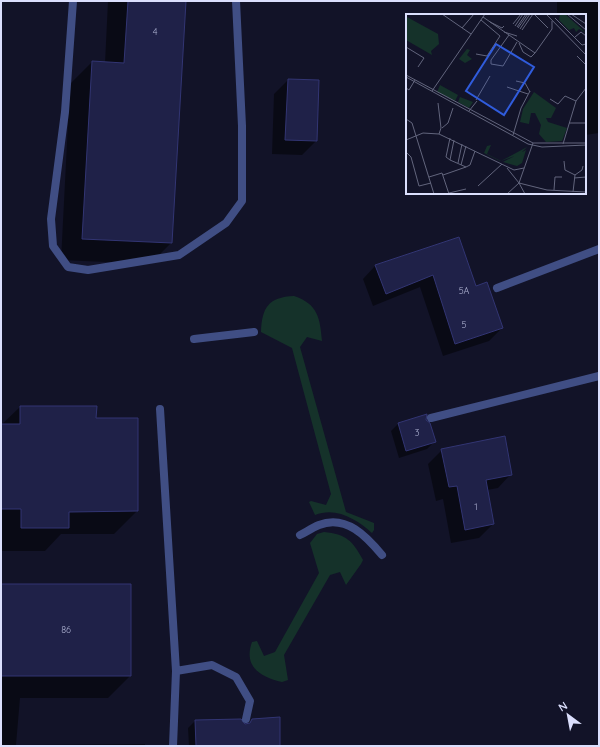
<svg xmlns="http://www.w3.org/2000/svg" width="600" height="747" font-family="Quicksand,sans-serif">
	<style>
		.green { fill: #15322a }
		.shadow { fill: #0007 }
		.building { fill: #1f2148; stroke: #323573 }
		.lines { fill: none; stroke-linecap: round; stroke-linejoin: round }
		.lane { stroke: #404e84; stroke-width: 8 }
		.labels { text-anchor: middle; stroke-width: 4; stroke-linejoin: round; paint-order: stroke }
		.number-label { font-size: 9px; fill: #acb0d0 }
		.inset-road { fill: none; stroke: #62657d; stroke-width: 1 }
		.view { fill: #305cdc; fill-opacity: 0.15; stroke: #305cdc; stroke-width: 2 }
		.inset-edge { fill: none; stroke: #dbdffd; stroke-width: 2 }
	</style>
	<rect width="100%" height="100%" fill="#121328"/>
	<path class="green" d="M 294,296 C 318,304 320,318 322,341 L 307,337 L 300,347 L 346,512 L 374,523 L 374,530 L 372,533 C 358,520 336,506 315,515 L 309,502 L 311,501 L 326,505 L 331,494 L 292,348 L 261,332 C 262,308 268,297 294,296 Z
		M 324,532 C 346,534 353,541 363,560 L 361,564 L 346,585 L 340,572 L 330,575 L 284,655 L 288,680 L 282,682 C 261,677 243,667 252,642 L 257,641 L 264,656 L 275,652 L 319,573 L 310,543 L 317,534 Z"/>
	<path class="shadow" d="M 108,1 L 185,1 L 171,243 L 150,264 L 61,260 L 70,84 L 92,62 L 105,63 Z
		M 557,1 L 599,1 L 599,133 L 585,135 L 585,15 L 557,15 Z
		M 288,80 L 318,81 L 316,141 L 302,155 L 272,154 L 274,94 Z
		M 459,238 L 475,287 L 502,328 L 489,341 L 443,356 L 420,287 L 373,306 L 363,279 L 375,266 Z
		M 20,407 L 95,419 L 137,419 L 137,511 L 114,534 L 61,534 L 45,551 L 1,551 L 1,425 Z
		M 426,416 L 425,420 L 434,442 L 427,449 L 399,458 L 391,431 L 398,424 Z
		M 442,450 L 511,474 L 498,488 L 487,490 L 493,524 L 479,538 L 451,543 L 443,499 L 436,501 L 428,464 Z
		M 1,585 L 130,676 L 108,698 L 20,698 L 16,745 L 145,744 L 145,746 L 1,746 Z
		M 252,720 L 279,746 L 189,746 L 188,728 L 195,721 L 245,726 Z"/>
	<path class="building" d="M 128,1 L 186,1 L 172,243 L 82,239 L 92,61 L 124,63 Z
		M 288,79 L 319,80 L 317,141 L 285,140 Z
		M 459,237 L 476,286 L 487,282 L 503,328 L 455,344 L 433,275 L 386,294 L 375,265 Z
		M 20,406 L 97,406 L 96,418 L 138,418 L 138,511 L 69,512 L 69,528 L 21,528 L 21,509 L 1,509 L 1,424 L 20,424 Z
		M 427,414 L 426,420 L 430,423 L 436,442 L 406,451 L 398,423 Z
		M 505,436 L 512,475 L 486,480 L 494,524 L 465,530 L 457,486 L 449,487 L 441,449 Z
		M 1,584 L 131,584 L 131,676 L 1,676 Z
		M 280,717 L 280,746 L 196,746 L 195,720 L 241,719 L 245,724 L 250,723 L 252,719 Z"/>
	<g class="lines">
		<path class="lane" d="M 73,1 L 65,112 L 51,219 L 53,246 L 68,267 L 88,270 L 179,255 L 226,223 L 242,201 L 242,126 L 236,1
			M 497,288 L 599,249
			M 194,339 L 254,332
			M 160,409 L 176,671 L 173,746
			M 431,418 L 599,376
			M 300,535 C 306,532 312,528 319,525 C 346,514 367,537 382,555
			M 176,671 L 212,665 L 236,677 L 250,701 L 246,719"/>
	</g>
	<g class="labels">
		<g class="number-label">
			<text x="155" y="35">4</text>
			<text x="464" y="294">5A</text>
			<text x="464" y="328">5</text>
			<text x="417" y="436">3</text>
			<text x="476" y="510">1</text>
			<text x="66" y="633">86</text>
		</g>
	</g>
	<g transform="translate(406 14)">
		<rect width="180" height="180" fill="#121328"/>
		<path d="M 154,0 L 159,0 L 180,19 L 173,15 L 170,18 L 168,14 L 163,16 L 153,6 ZM 1,3 L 32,20 L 33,30 L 25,37 L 26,41 L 0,26 ZM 61,35 L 64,36 L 61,41 L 66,45 L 59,49 L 53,45 ZM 34,71 L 52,81 L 49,87 L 31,78 ZM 128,78 L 150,94 L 145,104 L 140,104 L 142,108 L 161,114 L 156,127 L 140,128 L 133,120 L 135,111 L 129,99 L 125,99 L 123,110 L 114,108 L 117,95 ZM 54,83 L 67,88 L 63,94 L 52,88 ZM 85,131 L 81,140 L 95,147 L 121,133 L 114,140 L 95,147 L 94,147 L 78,139 L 81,132 ZM 120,136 L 116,149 L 111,152 L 97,148 Z" fill="#15322a"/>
		<path class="inset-road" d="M 36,0 L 65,20M 128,0 L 142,14M 140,0 L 180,41M 161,0 L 180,16M 165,0 L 180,10M 77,3 L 129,39 L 146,15 L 146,7M 149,4 L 176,31 L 180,30M 84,8 L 96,14 L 98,12M 107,10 L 115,0M 109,12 L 117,0M 111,13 L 120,0M 56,14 L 68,0M 112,14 L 122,0M 114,15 L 124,0M 116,16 L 127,0M 98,18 L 111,22M 103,21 L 85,46 L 85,50 L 97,52 L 111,28M 169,23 L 175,18 L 180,22M 113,29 L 117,38 L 125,43 L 129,39M 0,33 L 18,44 L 12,53M 70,40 L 81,42 L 94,22 L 75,6M 171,42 L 180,51M 0,61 L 127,129M 0,63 L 122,130 L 136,133 L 180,131M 110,67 L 119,69 L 124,78M 101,73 L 122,80M 0,74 L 3,76 L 9,66M 26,77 L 79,0M 144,85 L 152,90 L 159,82 L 170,87M 70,86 L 84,62M 32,89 L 35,114 L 33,120M 63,97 L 71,87M 0,105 L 6,109 L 28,180M 163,109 L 180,109M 36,114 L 42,109 L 47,94M 107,121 L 115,94 L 124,77M 44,124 L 40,143 L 44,146M 0,126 L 17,119 L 33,120 L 108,156 L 118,154M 157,130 L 170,87 L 180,74M 0,138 L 5,143 L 13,172 L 25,169M 158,147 L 159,156 L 169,161 L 167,178M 52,149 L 56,130M 55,151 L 60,132M 60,153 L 64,151 L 69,137M 101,154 L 113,169M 37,161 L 60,153 L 44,146 L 48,126M 169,161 L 176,156 L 177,152M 23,163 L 36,159 L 43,180M 168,164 L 180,163M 113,169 L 127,129 L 180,129M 113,169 L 141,176 L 180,178M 72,172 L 96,150M 148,176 L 149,163 L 156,163M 43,179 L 60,175M 101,180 L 113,169 L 119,180"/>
		<path class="view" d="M 90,30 L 128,53 L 98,101 L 60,77 Z"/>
		<rect width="180" height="180" class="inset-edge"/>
	</g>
	<rect width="600" height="747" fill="none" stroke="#dbdffd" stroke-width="4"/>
	<g transform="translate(568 715) rotate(328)" stroke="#121328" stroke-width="3" paint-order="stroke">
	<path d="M0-3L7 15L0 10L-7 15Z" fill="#dbdffd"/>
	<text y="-6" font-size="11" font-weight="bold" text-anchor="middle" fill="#dbdffd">N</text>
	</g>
</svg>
